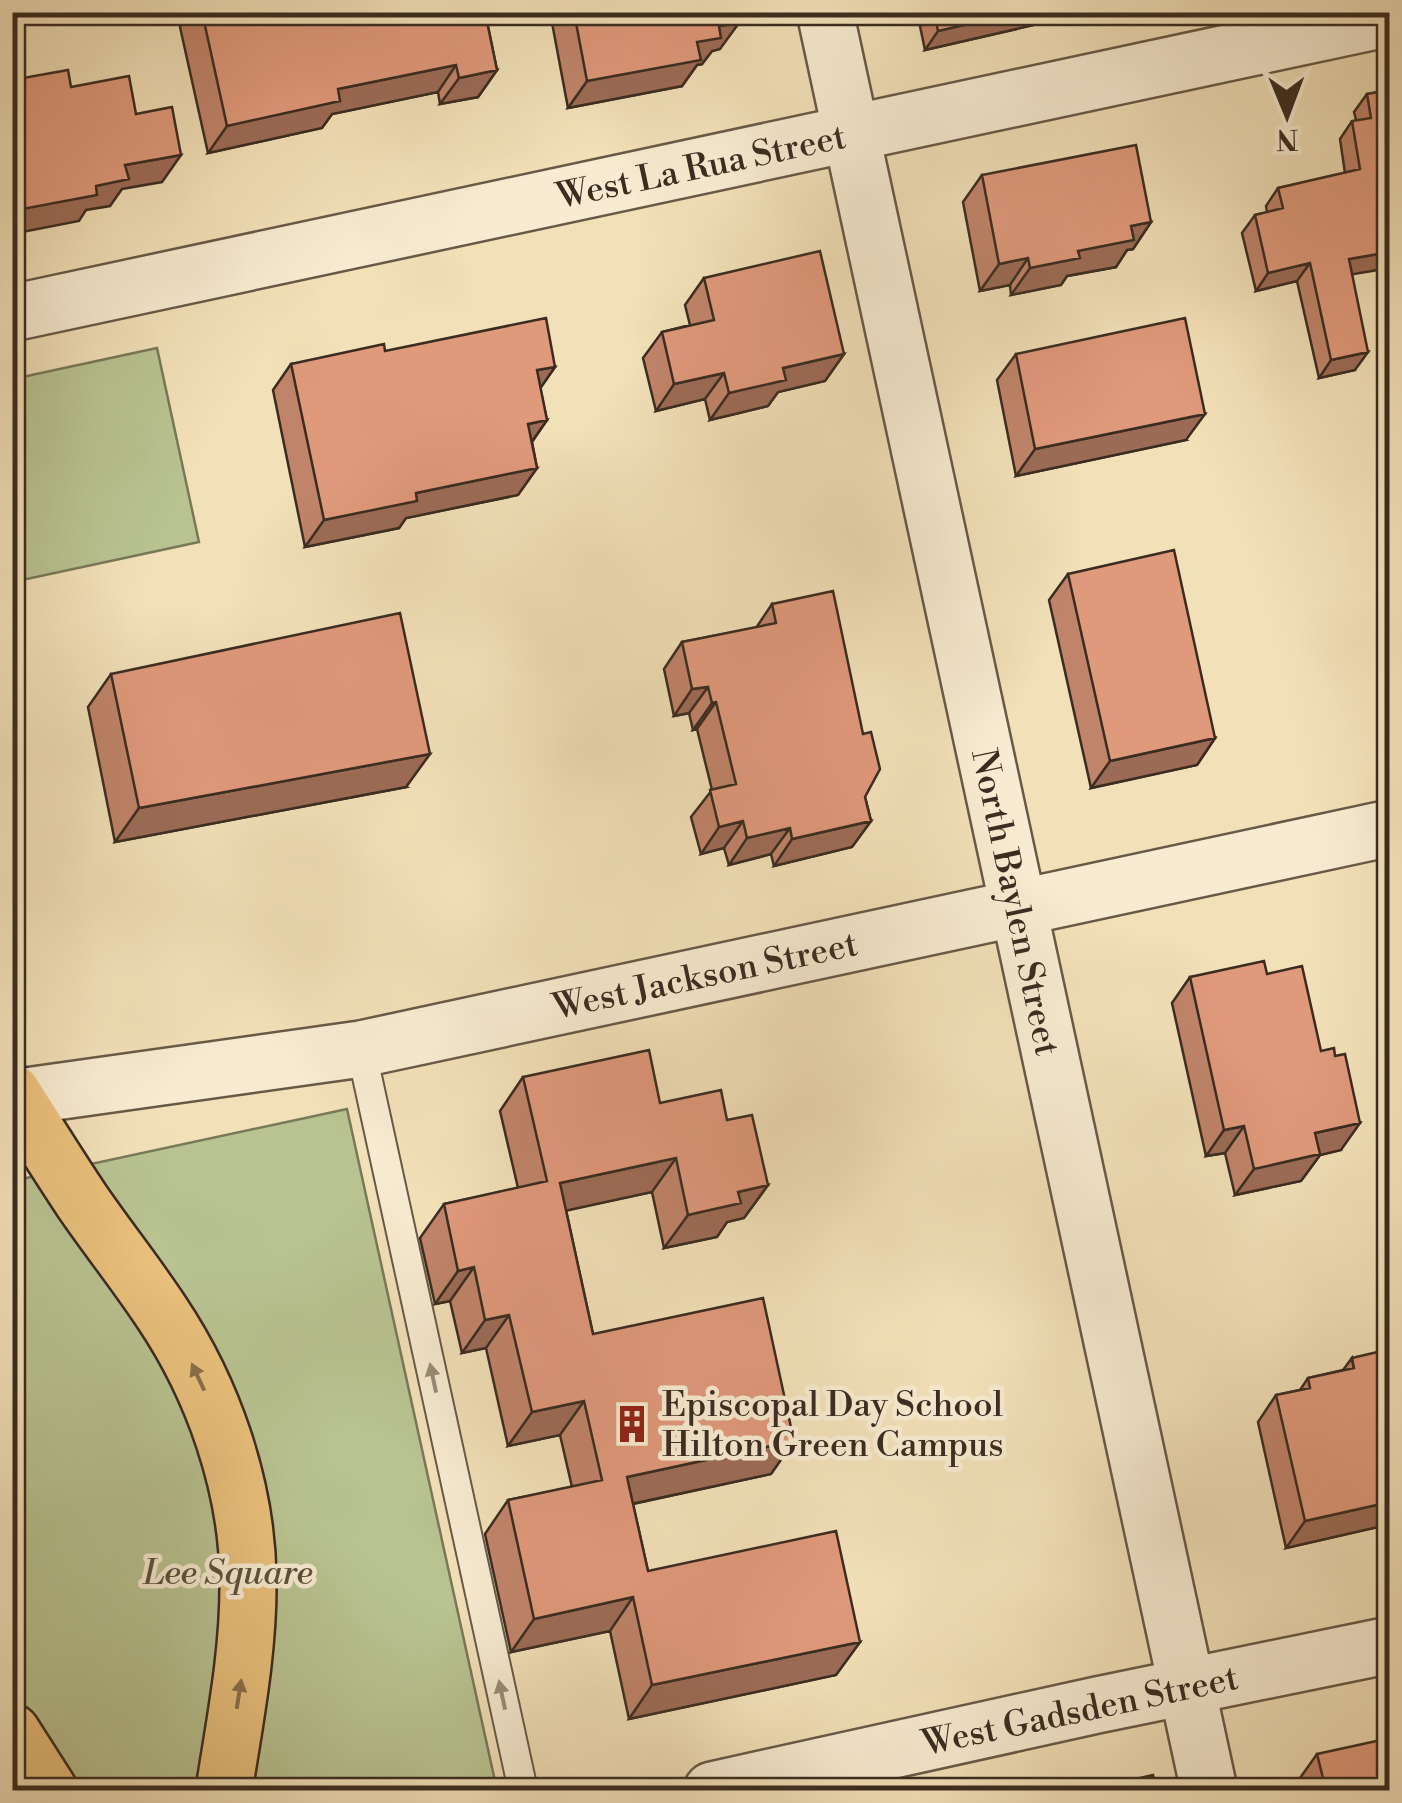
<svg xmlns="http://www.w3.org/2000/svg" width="1402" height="1803" font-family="'Libre Bodoni',serif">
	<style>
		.green { fill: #b8c391; stroke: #797859; stroke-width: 2.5 }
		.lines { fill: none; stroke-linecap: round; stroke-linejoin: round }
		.service-casing { stroke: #685947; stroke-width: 32 }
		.minor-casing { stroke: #685947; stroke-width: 60 }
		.tertiary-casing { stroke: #685947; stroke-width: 60 }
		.primary-casing { stroke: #3a2c21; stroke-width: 60 }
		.service { stroke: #f7ebd1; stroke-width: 28 }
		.minor { stroke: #f7ebd1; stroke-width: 55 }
		.tertiary { stroke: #f7ebd1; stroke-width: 55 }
		.primary { stroke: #e9c07c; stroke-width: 55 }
		.wall { fill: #c0846a; stroke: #3a2c21; stroke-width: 2.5 }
		.shaded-wall { fill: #9c6b56; stroke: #3a2c21; stroke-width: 2.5 }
		.building { fill: #df997b; stroke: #3a2c21; stroke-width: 2.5 }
		.oneway { fill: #896f4a }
		.oneway2 { fill: #988c79 }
		.labels { text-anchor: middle; stroke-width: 9; stroke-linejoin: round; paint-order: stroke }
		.street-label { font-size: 35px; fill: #3a2c21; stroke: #f7ebd1 }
		.poi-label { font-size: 35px; fill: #3a2c21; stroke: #f7ebd1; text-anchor: start }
		.park-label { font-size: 35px; font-style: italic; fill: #5a523d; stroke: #f7ebd1 }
	</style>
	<rect width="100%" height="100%" fill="#f2e0b8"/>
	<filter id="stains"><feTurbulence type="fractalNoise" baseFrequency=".002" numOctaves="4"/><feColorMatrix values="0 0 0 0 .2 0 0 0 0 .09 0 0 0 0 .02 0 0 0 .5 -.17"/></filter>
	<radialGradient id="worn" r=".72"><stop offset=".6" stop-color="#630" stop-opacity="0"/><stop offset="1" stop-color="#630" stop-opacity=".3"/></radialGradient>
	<path class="green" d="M 157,348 L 199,542 L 13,582 L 13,379 Z
		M 347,1109 L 497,1790 L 13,1790 L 12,1181 Z"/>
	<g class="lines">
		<g class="service-casing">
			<path id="service" d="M 361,1049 L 523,1790"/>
		</g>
		<g class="minor-casing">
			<path id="minor" d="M 12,313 L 1390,18
				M 12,1098 L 361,1049 L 1390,828
				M 712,1790 L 1097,1705 L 1390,1645"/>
		</g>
		<g class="tertiary-casing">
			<path id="tertiary" d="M 825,12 L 1209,1790"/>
		</g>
		<g class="primary-casing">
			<path id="primary" d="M 12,1092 C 35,1128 58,1165 82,1201 C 108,1239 137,1275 162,1313 C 213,1389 247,1486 248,1578 C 249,1650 235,1720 224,1790
				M 12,1732 L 49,1790"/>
		</g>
		<use href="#service" class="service"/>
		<use href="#minor" class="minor"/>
		<use href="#tertiary" class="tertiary"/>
		<use href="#primary" class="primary"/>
	</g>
	<path class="wall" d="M 191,12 L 485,12 L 497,70 L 478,97 L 440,104 L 438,92 L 332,114 L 322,128 L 208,153 L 180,27 Z
		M 550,12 L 737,12 L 720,49 L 712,51 L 702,64 L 697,65 L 682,86 L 568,108 Z
		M 917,12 L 1057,12 L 1051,21 L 925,50 Z
		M 1390,90 L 1352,274 L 1355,370 L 1319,378 L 1297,281 L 1256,291 L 1242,233 L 1255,215 L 1267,212 L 1266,206 L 1278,188 L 1345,173 L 1340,139 L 1352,121 L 1356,120 L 1354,112 L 1367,94 Z
		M 982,175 L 1151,222 L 1133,249 L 1127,250 L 1116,267 L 1067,276 L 1061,285 L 1011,295 L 1010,285 L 980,291 L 963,202 Z
		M 704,278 L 844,354 L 825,381 L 778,392 L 768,406 L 710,420 L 705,399 L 656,411 L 643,358 L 662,332 L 690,325 L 685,305 Z
		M 385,351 L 555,367 L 540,388 L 547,420 L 532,442 L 537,468 L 518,495 L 406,518 L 399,528 L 305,547 L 273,390 L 291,364 Z
		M 1016,354 L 1186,440 L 1016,476 L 997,380 Z
		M 1068,574 L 1215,738 L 1197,765 L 1091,788 L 1049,600 Z
		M 772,604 L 865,797 L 871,821 L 852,847 L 774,866 L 771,854 L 729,865 L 724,848 L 701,854 L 691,817 L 712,790 L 697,729 L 693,730 L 689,713 L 674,716 L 664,669 L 682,642 L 756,628 Z
		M 111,674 L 406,787 L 115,842 L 88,707 Z
		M 1390,916 L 1390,992 L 1379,931 Z
		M 1267,974 L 1341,1150 L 1320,1155 L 1301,1181 L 1235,1195 L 1225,1153 L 1206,1156 L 1172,1003 L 1190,977 Z
		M 523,1077 L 660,1103 L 727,1120 L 768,1185 L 744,1218 L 727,1222 L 717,1237 L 664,1248 L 652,1192 L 566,1210 L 593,1334 L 794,1441 L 771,1474 L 633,1504 L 648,1571 L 860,1642 L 836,1675 L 629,1719 L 610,1631 L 511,1652 L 485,1534 L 508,1500 L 572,1487 L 560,1435 L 508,1446 L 486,1348 L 462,1353 L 450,1301 L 435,1304 L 420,1238 L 444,1204 L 518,1188 L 500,1111 Z
		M 1352,1358 L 1378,1527 L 1286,1548 L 1258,1422 L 1276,1395 L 1300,1390 L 1308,1378 L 1343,1370 Z
		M 1317,1754 L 1390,1790 L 1303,1790 L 1300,1778 Z"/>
	<path class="shaded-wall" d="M 1020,12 L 1057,12 L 1051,21 L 925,50 L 938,31 Z
		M 739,23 L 720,49 L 712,51 L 702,64 L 697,65 L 682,86 L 568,108 L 587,81 L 697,42 L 719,26 Z
		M 456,65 L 438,92 L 332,114 L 322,128 L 208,153 L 227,126 L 338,89 Z
		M 497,70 L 478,97 L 440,104 L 459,78 Z
		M 181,155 L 162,182 L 122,189 L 110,206 L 86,210 L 79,221 L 12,234 L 12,211 L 96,186 L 125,165 Z
		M 1151,222 L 1133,249 L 1127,250 L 1116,267 L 1067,276 L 1061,285 L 1011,295 L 1030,268 L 1078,251 L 1131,226 Z
		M 1390,252 L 1390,268 L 1336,277 L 1349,259 Z
		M 1028,258 L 1010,285 L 980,291 L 999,264 Z
		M 1310,263 L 1297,281 L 1256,291 L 1268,273 Z
		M 1368,352 L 1355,370 L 1319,378 L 1331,360 Z
		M 844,354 L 825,381 L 778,392 L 768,406 L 710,420 L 729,393 L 783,368 Z
		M 555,367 L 537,393 L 537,370 Z
		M 724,373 L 705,399 L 656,411 L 674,384 Z
		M 1205,414 L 1186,440 L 1016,476 L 1035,449 Z
		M 547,420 L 528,447 L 528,424 Z
		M 537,468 L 518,495 L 406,518 L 399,528 L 305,547 L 324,520 L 416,493 Z
		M 708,687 L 689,713 L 674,716 L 692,689 Z
		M 716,702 L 697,729 L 693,730 L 712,703 Z
		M 1215,738 L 1197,765 L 1091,788 L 1110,761 Z
		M 430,754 L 406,787 L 115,842 L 139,808 Z
		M 743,821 L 724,848 L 701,854 L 719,827 Z
		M 871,821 L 852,847 L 774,866 L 792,839 Z
		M 790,828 L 771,854 L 729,865 L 747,838 Z
		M 1360,1123 L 1341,1150 L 1320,1155 L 1301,1181 L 1235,1195 L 1254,1169 L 1315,1133 Z
		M 1244,1126 L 1225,1153 L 1206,1156 L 1224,1130 Z
		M 676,1158 L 652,1192 L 537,1217 L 560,1183 Z
		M 768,1185 L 744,1218 L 727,1222 L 717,1237 L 664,1248 L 688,1215 L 738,1192 Z
		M 474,1267 L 450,1301 L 435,1304 L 458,1271 Z
		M 509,1315 L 486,1348 L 462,1353 L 485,1320 Z
		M 584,1401 L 560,1435 L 508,1446 L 532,1412 Z
		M 794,1441 L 771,1474 L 603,1510 L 627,1477 Z
		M 1390,1502 L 1390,1511 L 1378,1527 L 1286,1548 L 1305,1521 Z
		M 633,1597 L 610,1631 L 511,1652 L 534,1619 Z
		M 860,1642 L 836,1675 L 629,1719 L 652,1685 Z"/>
	<path class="building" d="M 202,12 L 485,12 L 497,70 L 459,78 L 456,65 L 338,89 L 340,101 L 227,126 Z
		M 574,12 L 737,12 L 739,23 L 719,26 L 721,38 L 697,42 L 701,60 L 587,81 Z
		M 934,12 L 1020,12 L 938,31 Z
		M 68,70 L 71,87 L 129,76 L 136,114 L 172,107 L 181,155 L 125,165 L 129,179 L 96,186 L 97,195 L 12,211 L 12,80 Z
		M 1390,90 L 1390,252 L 1349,259 L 1368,352 L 1331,360 L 1310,263 L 1268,273 L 1255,215 L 1283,208 L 1278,188 L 1360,169 L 1352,121 L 1371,118 L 1367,94 Z
		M 1136,145 L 1151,222 L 1131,226 L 1134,240 L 1078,251 L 1080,258 L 1030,268 L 1028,258 L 999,264 L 982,175 Z
		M 820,251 L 844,354 L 783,368 L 786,380 L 729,393 L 724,373 L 674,384 L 662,332 L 714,320 L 704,278 Z
		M 546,318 L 555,367 L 537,370 L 547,420 L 528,424 L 537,468 L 416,493 L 417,501 L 324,520 L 291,364 L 384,344 L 385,351 Z
		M 1185,318 L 1205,414 L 1035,449 L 1016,354 Z
		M 1174,550 L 1215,738 L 1110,761 L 1068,574 Z
		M 833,591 L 863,734 L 871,732 L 880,769 L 865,797 L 871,821 L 792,839 L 790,828 L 747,838 L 743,821 L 719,827 L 710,790 L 736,784 L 716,702 L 712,703 L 708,687 L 692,689 L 682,642 L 776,623 L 772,604 Z
		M 400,613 L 430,754 L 139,808 L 111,674 Z
		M 1264,961 L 1267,974 L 1302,966 L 1321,1051 L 1334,1048 L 1335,1056 L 1345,1054 L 1360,1123 L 1315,1133 L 1320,1154 L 1254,1169 L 1244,1126 L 1224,1130 L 1190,977 Z
		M 649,1050 L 660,1103 L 721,1090 L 727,1120 L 752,1115 L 768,1185 L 738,1192 L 741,1203 L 688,1215 L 676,1158 L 560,1183 L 593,1334 L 763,1298 L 794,1441 L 627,1477 L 648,1571 L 836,1531 L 860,1642 L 652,1685 L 633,1597 L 534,1619 L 508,1500 L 602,1480 L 584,1401 L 532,1412 L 509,1315 L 485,1320 L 474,1267 L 458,1271 L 444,1204 L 547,1181 L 523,1077 Z
		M 1390,1349 L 1390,1502 L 1305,1521 L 1276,1395 L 1310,1388 L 1308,1378 L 1354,1368 L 1352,1358 Z
		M 1390,1738 L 1390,1790 L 1326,1790 L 1317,1754 Z
		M 1153,1775 L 1157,1790 L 1087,1790 Z"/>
	<defs><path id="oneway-solid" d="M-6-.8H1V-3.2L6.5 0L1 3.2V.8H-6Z" transform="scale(2.5)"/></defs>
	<g class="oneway">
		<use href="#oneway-solid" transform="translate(198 1377) rotate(-115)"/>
		<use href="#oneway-solid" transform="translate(239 1694) rotate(-81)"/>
	</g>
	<g class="oneway2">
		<use href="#oneway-solid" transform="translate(433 1378) rotate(-102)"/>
		<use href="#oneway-solid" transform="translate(502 1695) rotate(-102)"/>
	</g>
	<defs>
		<g id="building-bare" transform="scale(3)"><path d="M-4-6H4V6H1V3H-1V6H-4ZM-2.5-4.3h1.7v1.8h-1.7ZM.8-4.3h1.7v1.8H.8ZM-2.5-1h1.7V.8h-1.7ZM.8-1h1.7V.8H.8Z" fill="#8f2418" stroke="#f7ebd1" stroke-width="2.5" paint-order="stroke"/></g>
	</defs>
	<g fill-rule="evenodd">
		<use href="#building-bare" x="632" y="1424"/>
	</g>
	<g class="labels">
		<g class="street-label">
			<text transform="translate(701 166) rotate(-12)" y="12">West La Rua Street</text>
			<text transform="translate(1016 902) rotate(78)" y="12">North Baylen Street</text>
			<text transform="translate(705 975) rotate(-12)" y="12">West Jackson Street</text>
			<text transform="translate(1080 1710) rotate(-12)" y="12">West Gadsden Street</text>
		</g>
		<g class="poi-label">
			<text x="662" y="1416">Episcopal Day School<tspan x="662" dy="40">Hilton Green Campus</tspan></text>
		</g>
		<g class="park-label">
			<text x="228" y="1584">Lee Square</text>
		</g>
	</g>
	<rect width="1402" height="1803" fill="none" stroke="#f2e0b8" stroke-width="50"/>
	<rect x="15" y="15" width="1372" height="1773" fill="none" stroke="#3a2c21" stroke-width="5"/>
	<rect x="25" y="25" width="1352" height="1753" fill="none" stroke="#3a2c21" stroke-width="2.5"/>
	<g transform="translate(1287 115) rotate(179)" stroke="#f7ebd1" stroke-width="8" paint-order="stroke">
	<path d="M0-8L18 38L0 25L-18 38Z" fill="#3a2c21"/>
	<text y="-15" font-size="28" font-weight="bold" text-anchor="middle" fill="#3a2c21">N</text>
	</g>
	<rect width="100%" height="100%" filter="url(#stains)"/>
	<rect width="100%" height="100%" fill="url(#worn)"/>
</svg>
